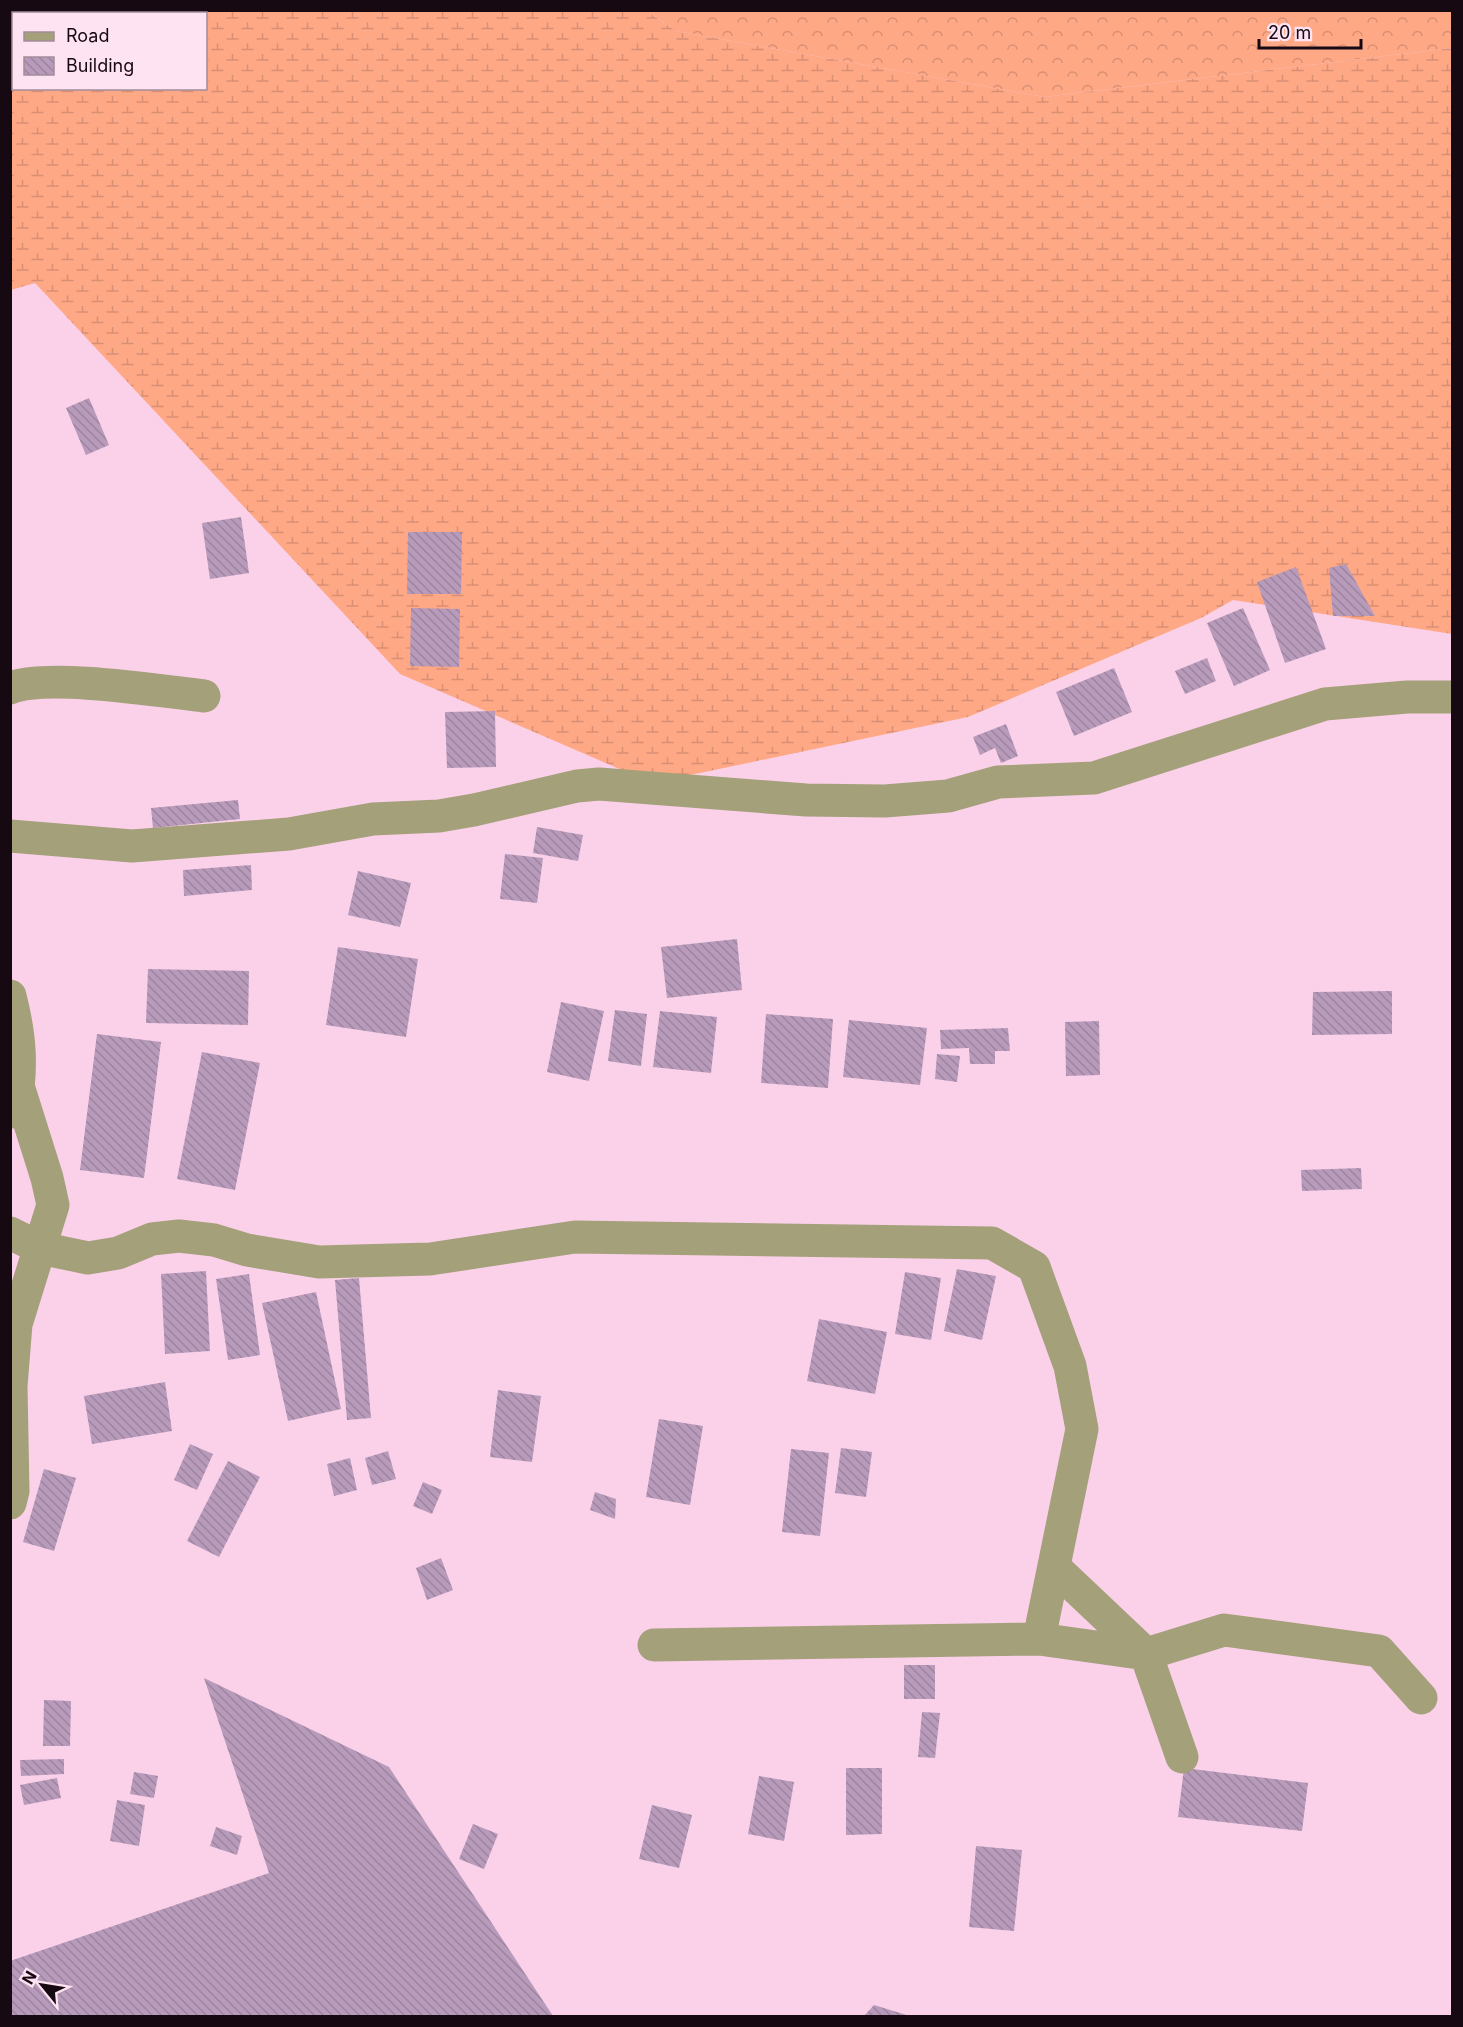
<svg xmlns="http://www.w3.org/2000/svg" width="1463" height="2027" font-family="Inter,sans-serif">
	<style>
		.forest { fill: url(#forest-crowns) }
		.wetland { fill: url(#wetland-marsh); fill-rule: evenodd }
		.building { fill: url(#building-back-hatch) }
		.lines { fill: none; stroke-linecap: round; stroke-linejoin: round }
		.minor { stroke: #a4a07a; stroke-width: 33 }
	</style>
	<defs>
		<pattern id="forest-crowns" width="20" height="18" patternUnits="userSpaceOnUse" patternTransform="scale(1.5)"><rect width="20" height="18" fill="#fea886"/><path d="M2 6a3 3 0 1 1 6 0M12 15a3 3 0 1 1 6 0" fill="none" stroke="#d98f73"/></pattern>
		<pattern id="wetland-marsh" width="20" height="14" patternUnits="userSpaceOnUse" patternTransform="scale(1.5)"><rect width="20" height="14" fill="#fea886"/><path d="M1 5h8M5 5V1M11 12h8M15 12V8" fill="none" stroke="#d98f73"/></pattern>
		<pattern id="building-back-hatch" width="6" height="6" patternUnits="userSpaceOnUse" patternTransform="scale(1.5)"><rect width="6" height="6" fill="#b89bbb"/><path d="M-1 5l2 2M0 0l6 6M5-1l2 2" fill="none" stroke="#9d84a0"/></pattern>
	</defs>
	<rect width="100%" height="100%" fill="#fbd1ea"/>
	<path class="forest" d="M 1452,10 L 1452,48 L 1044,97 L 676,31 L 647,11 Z"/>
	<path class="wetland" d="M 11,11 L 647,11 L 676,31 L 1044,97 L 1452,48 L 1452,634 L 1233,600 L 1201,618 L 968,717 L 652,783 L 400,674 L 35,283 L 11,290 ZM 14,14 L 206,14 L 206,88 L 14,88 Z"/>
	<path class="building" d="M 89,398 L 109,445 L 86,455 L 66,408 Z
		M 241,517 L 249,573 L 210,579 L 202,523 Z
		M 408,532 L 462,532 L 461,594 L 407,594 Z
		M 1346,564 L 1375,616 L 1333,616 L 1329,568 Z
		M 1296,567 L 1326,649 L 1285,663 L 1257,582 Z
		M 411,608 L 460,609 L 459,667 L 410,666 Z
		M 1243,608 L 1270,670 L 1234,686 L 1207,623 Z
		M 1207,658 L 1216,681 L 1185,694 L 1175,671 Z
		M 1114,668 L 1132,712 L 1074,736 L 1056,692 Z
		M 495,711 L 496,767 L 447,768 L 445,712 Z
		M 1006,724 L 1018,756 L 1001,763 L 995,748 L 980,755 L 973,737 Z
		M 238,800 L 240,819 L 153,828 L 151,808 Z
		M 537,827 L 583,835 L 578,861 L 533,853 Z
		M 505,854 L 543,858 L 537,903 L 500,899 Z
		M 251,865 L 252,890 L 184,896 L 183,870 Z
		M 358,871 L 411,883 L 400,927 L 348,915 Z
		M 737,939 L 742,990 L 667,998 L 661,947 Z
		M 338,947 L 418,959 L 406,1037 L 326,1025 Z
		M 148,969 L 249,971 L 248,1025 L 146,1023 Z
		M 1392,991 L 1392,1034 L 1312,1035 L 1313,992 Z
		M 561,1002 L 604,1011 L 589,1081 L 547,1072 Z
		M 615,1010 L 647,1014 L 641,1066 L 608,1061 Z
		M 660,1011 L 717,1017 L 711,1073 L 653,1067 Z
		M 766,1014 L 833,1019 L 828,1088 L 761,1083 Z
		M 849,1020 L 927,1028 L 920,1085 L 843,1077 Z
		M 1099,1021 L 1100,1075 L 1066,1076 L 1065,1022 Z
		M 1008,1028 L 1010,1051 L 995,1051 L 995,1064 L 970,1064 L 969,1048 L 941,1049 L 940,1030 Z
		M 97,1034 L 161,1042 L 144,1178 L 80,1170 Z
		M 202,1052 L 260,1063 L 235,1190 L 177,1179 Z
		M 937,1054 L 960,1056 L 957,1082 L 935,1079 Z
		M 1361,1168 L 1362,1189 L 1302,1191 L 1301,1170 Z
		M 957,1269 L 996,1276 L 982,1340 L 944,1331 Z
		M 206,1271 L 210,1351 L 165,1354 L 161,1274 Z
		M 905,1272 L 941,1278 L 931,1340 L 895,1334 Z
		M 249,1274 L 260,1355 L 228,1360 L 216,1279 Z
		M 359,1278 L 371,1418 L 347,1420 L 335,1280 Z
		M 316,1292 L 341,1409 L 288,1421 L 262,1303 Z
		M 819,1319 L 887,1332 L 875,1394 L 807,1381 Z
		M 165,1382 L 172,1431 L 92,1444 L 84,1396 Z
		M 498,1390 L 541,1396 L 532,1462 L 490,1457 Z
		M 659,1419 L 703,1426 L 690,1505 L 646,1497 Z
		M 190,1444 L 213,1454 L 197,1490 L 174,1480 Z
		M 841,1448 L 872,1452 L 866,1497 L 835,1493 Z
		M 791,1449 L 829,1453 L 820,1536 L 782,1532 Z
		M 388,1451 L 396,1479 L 372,1485 L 365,1458 Z
		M 350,1458 L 357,1490 L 334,1496 L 327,1464 Z
		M 228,1461 L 260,1477 L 219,1557 L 187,1541 Z
		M 44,1469 L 76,1478 L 54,1551 L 23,1542 Z
		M 423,1482 L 442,1490 L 432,1514 L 413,1506 Z
		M 595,1492 L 616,1499 L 615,1519 L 590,1510 Z
		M 441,1558 L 453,1590 L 427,1600 L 416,1568 Z
		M 904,1665 L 935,1665 L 935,1699 L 904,1699 Z
		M 204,1678 L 389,1767 L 553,2016 L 10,2016 L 10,1961 L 269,1873 Z
		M 44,1700 L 71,1701 L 70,1746 L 43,1746 Z
		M 922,1712 L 940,1713 L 935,1758 L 918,1757 Z
		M 64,1759 L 64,1774 L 21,1776 L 20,1760 Z
		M 846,1768 L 882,1768 L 882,1834 L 846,1835 Z
		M 1184,1768 L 1308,1783 L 1302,1831 L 1178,1817 Z
		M 134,1772 L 158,1776 L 154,1798 L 130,1794 Z
		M 759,1776 L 794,1782 L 784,1841 L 748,1834 Z
		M 57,1778 L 61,1798 L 24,1805 L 20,1785 Z
		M 117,1800 L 145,1805 L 139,1846 L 110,1841 Z
		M 652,1805 L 692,1815 L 679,1868 L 639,1859 Z
		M 473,1824 L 498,1834 L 484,1869 L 459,1859 Z
		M 216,1827 L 242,1836 L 237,1855 L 210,1846 Z
		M 976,1846 L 1022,1850 L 1014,1931 L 969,1927 Z
		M 874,2005 L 910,2016 L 864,2016 Z"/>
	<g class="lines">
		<path class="minor" d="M 10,688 C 47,673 160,691 204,696
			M 10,836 L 132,846 L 289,834 L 373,819 L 439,816 L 474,810 L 577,786 L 599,784 L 806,800 L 885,801 L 948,796 L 998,782 L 1094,778 L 1325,704 L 1407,697 L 1452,697
			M 10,996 C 21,1039 22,1068 15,1112
			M 10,1233 L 40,1248 L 88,1258 L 118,1253 L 152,1239 L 179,1236 L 214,1240 L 247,1250 L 319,1262 L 430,1259 L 575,1237 L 992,1243 L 1034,1267 L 1070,1366 L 1082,1429 L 1039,1639 L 1146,1654 L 1054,1567
			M 10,1503 L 13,1491 L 11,1386 L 16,1324 L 53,1205 L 47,1178 L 19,1089
			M 654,1645 L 1039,1639
			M 1182,1757 L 1146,1654 L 1224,1630 L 1379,1651 L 1421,1698"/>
	</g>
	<rect width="1463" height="2027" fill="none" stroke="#170912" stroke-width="24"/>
	<rect x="12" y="12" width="195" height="78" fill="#fee4f3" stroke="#a28c99" stroke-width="1.5"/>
	<rect x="24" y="32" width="30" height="9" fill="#a4a07a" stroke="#a28c99" stroke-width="1.5"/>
	<text x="66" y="42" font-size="18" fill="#170912">Road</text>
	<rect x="24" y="57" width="30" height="18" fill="url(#building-back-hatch)" stroke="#a28c99" stroke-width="1.5"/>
	<text x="66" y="72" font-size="18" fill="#170912">Building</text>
	<g transform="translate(42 1985) rotate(300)" stroke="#fee4f3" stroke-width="4.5" paint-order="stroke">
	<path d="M0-4.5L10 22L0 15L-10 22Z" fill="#170912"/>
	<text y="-9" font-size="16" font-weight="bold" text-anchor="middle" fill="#170912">N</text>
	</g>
	<path d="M1259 39v9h102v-9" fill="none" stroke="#170912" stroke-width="3"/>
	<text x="1268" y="39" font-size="18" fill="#170912" stroke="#fee4f3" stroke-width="4.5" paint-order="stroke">20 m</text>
</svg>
